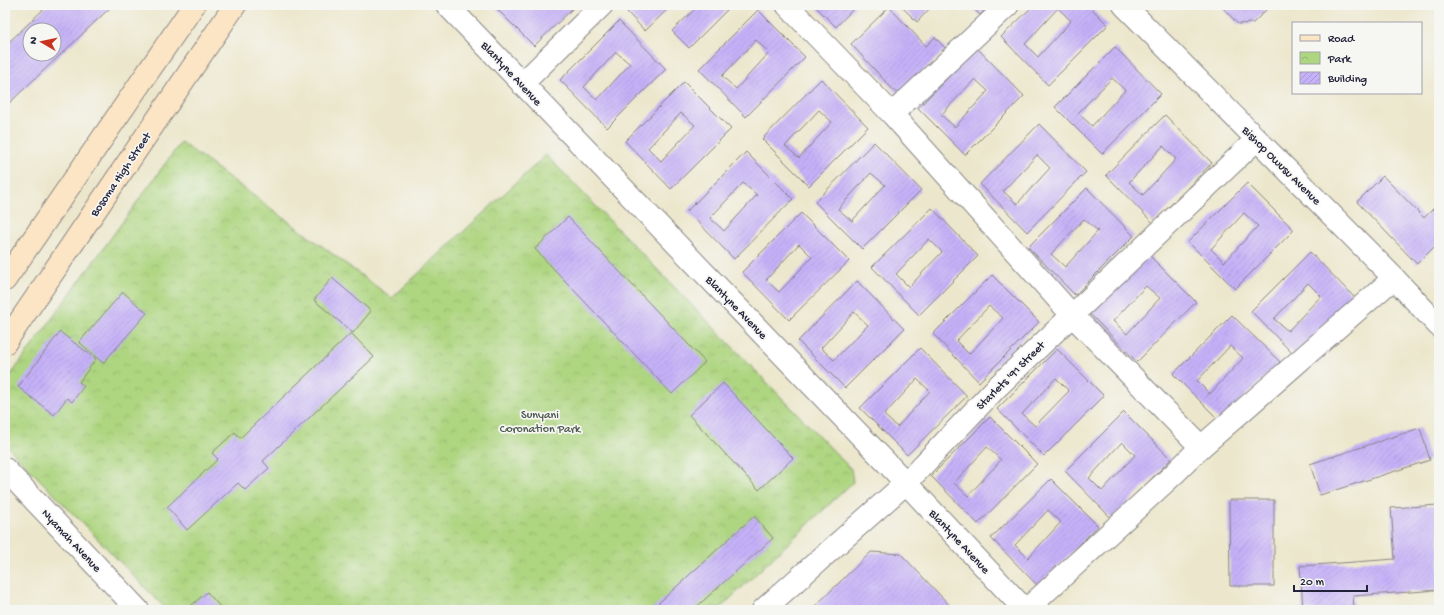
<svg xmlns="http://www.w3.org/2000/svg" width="1444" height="615" font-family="'Gochi Hand',sans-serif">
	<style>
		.park { fill: url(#park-crowns); stroke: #687c5e }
		.building { fill: url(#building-hatch); fill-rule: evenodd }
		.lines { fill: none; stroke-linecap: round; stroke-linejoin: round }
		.street-casing { stroke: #878484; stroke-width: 24 }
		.secondary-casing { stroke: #878484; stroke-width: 24 }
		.street { stroke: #fff; stroke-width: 22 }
		.secondary { stroke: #fce5c4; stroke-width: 22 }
		.labels { text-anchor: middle; stroke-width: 3.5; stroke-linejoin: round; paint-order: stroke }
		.street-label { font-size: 12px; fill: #22223b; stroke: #f6f6f2 }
		.park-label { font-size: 12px; fill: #4c5850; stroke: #f6f6f2 }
	</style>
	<defs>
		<pattern id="park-crowns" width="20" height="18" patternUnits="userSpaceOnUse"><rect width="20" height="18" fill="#aed580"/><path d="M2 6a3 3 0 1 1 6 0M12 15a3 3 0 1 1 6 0" fill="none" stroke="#95b770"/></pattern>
		<pattern id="building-hatch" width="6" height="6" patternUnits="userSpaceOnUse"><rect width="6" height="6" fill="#c5b1f8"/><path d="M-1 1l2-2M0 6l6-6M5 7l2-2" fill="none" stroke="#a998d6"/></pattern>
	</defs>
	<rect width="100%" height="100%" fill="#f6f6f2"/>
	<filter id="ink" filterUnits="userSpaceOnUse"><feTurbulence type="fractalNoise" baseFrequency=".025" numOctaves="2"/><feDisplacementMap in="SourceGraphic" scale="8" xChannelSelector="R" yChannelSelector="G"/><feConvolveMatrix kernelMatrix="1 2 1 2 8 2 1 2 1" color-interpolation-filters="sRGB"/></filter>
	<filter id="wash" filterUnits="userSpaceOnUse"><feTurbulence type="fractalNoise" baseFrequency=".012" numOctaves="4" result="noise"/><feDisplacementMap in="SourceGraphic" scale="16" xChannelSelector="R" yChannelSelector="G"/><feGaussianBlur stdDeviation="0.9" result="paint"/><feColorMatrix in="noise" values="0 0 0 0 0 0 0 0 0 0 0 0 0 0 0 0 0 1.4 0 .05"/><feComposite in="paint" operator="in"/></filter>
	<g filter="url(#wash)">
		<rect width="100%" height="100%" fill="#ece7cc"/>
		<path class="park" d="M 181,142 L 392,298 L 546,155 L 851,469 L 853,482 L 718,610 L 167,610 L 5,444 L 5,383 Z"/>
		<g id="blocks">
			<path class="building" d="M 48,5 L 113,5 L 5,107 L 5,38 L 9,42 ZM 30,30 L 54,30 L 54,54 L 30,54 Z
				M 493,5 L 576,5 L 534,46 Z
				M 634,5 L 672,5 L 645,31 L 627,12 Z
				M 699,5 L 732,5 L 689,48 L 672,31 Z
				M 814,5 L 853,5 L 855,7 L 836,27 Z
				M 902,5 L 933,5 L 917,22 L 901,6 Z
				M 969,5 L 989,5 L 980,15 Z
				M 1034,5 L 1088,5 L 1108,25 L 1048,85 L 1001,37 ZM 1058,8 L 1071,21 L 1038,57 L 1025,44 Z
				M 1220,5 L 1271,5 L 1253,23 L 1238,24 Z
				M 889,7 L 926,46 L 935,37 L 946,49 L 898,95 L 851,44 Z
				M 758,10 L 805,57 L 746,117 L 699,69 ZM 756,40 L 769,53 L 736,89 L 722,76 Z
				M 619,21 L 666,69 L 607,128 L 560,80 ZM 616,52 L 630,64 L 597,100 L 584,87 Z
				M 1115,47 L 1161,94 L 1102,154 L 1055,107 ZM 1112,78 L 1125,90 L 1092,126 L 1078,113 Z
				M 977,48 L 1024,96 L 965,155 L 918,108 ZM 975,79 L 988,91 L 955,127 L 941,115 Z
				M 821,79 L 868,127 L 809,186 L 762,139 ZM 819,110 L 832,122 L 799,158 L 785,146 Z
				M 684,82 L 731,129 L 671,189 L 625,141 ZM 681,113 L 695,125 L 661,161 L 648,148 Z
				M 1165,115 L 1212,163 L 1153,223 L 1106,175 ZM 1163,146 L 1176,159 L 1143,195 L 1129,182 Z
				M 1039,124 L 1086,172 L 1027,232 L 980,184 ZM 1037,155 L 1050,168 L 1017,204 L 1003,191 Z
				M 874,142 L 921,190 L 862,249 L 815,202 ZM 871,173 L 885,185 L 852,221 L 838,209 Z
				M 746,152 L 793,199 L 734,259 L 687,211 ZM 743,183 L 757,195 L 724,231 L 710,218 Z
				M 1383,176 L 1424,218 L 1439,203 L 1439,242 L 1417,264 L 1357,202 Z
				M 1247,183 L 1294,230 L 1235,289 L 1188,242 ZM 1244,213 L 1258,226 L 1224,262 L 1211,249 Z
				M 1087,188 L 1134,236 L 1075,295 L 1028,247 ZM 1084,219 L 1098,231 L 1065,267 L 1051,254 Z
				M 932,208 L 978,256 L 919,315 L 872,267 ZM 929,239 L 942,252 L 909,287 L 896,274 Z
				M 801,213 L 849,261 L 789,320 L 742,272 ZM 799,244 L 812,257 L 779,292 L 766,280 Z
				M 568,217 L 705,362 L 672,394 L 535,249 Z
				M 1310,252 L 1357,300 L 1298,359 L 1251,311 ZM 1308,283 L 1321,296 L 1288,331 L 1274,319 Z
				M 1149,255 L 1196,302 L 1137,362 L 1090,314 ZM 1146,286 L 1160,298 L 1127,334 L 1113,321 Z
				M 992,275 L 1039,322 L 979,382 L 933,334 ZM 989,306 L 1003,318 L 969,354 L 956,341 Z
				M 332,278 L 371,311 L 353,333 L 314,300 Z
				M 857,281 L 904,329 L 845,388 L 798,341 ZM 854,312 L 868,325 L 834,360 L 821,348 Z
				M 123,292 L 147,313 L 103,363 L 79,342 Z
				M 1232,315 L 1280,362 L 1220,421 L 1173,374 ZM 1230,346 L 1243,358 L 1210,394 L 1197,381 Z
				M 60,332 L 96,359 L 79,382 L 84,386 L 72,402 L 67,398 L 54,415 L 18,387 Z
				M 351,333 L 374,357 L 263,461 L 269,468 L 245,490 L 238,483 L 187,530 L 167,507 L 218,459 L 212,453 L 235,432 L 240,438 Z
				M 920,348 L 967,396 L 907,455 L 860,408 ZM 917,379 L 930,391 L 897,427 L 884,415 Z
				M 1057,349 L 1104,396 L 1044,456 L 997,409 ZM 1056,378 L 1069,391 L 1035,426 L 1022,414 Z
				M 723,383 L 793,458 L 759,490 L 689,415 Z
				M 1124,412 L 1171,459 L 1112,519 L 1065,471 ZM 1122,442 L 1135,455 L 1102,491 L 1089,478 Z
				M 990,417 L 1037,464 L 978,524 L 931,476 ZM 987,447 L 1001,460 L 968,496 L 954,483 Z
				M 1420,428 L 1430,460 L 1320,495 L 1310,464 Z
				M 1051,479 L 1098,526 L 1038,586 L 991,538 ZM 1048,510 L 1061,522 L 1028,558 L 1015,545 Z
				M 1229,500 L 1274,500 L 1274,586 L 1230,586 Z
				M 1439,505 L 1439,590 L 1353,596 L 1354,610 L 1303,610 L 1300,566 L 1395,559 L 1391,508 Z
				M 754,516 L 773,538 L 693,610 L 651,610 Z
				M 871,552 L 901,554 L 954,610 L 811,610 Z
				M 207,592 L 223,610 L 186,610 Z"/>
		</g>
	</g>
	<g filter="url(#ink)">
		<use href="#blocks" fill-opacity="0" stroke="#878484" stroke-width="1"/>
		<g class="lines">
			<g class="street-casing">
				<path id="street" d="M 447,5 L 906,483 L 1025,610
					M 787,5 L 892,114 L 1072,315 L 1201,447 L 1175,473 L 1026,610
					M 1124,5 L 1394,278 L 1439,326
					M 522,84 L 602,5
					M 892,114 L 1008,5
					M 1201,447 L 1394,278
					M 5,469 L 138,610
					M 763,610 L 906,483 L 997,387 L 1256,140"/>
			</g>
			<g class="secondary-casing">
				<path id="secondary" d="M 5,280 L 194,5
					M 5,343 L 235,5"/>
			</g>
			<use href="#street" class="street"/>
			<use href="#secondary" class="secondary"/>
		</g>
	</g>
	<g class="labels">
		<g class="street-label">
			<text transform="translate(512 73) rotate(47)" y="4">Blantyne Avenue</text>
			<text transform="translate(1282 165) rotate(45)" y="4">Bishop Owusu Avenue</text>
			<text transform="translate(120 174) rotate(-56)" y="4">Bosoma High Street</text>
			<text transform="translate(737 307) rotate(46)" y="4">Blantyne Avenue</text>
			<text transform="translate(1010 375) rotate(-45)" y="4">Starlets '91 Street</text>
			<text transform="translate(72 540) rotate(47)" y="4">Nyamah Avenue</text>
			<text transform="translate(960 541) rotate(47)" y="4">Blantyne Avenue</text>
		</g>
		<g class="park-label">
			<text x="540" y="418">Sunyani<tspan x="540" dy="14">Coronation Park</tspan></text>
		</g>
	</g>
	<rect width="1444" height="615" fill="none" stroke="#f6f6f2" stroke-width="20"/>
	<rect x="1292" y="22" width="130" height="72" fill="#f6f6f2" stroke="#a1a1a9"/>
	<rect x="1300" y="35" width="20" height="6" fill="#fce5c4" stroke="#a1a1a9"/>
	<text x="1328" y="42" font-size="12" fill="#22223b">Road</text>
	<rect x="1300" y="52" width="20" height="12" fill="url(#park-crowns)" stroke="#a1a1a9"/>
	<text x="1328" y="62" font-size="12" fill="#22223b">Park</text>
	<rect x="1300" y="72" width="20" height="12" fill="url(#building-hatch)" stroke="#a1a1a9"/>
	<text x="1328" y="82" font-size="12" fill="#22223b">Building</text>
	<g transform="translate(42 42) rotate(279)"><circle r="19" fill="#f6f6f2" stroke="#a1a1a9"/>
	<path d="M0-3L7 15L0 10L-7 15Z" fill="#c8321e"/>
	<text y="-6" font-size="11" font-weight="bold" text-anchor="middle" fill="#22223b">N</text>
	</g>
	<path d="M1294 585v6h73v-6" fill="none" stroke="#22223b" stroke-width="2"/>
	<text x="1300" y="585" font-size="12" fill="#22223b" stroke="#f6f6f2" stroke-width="3" paint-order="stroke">20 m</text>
</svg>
